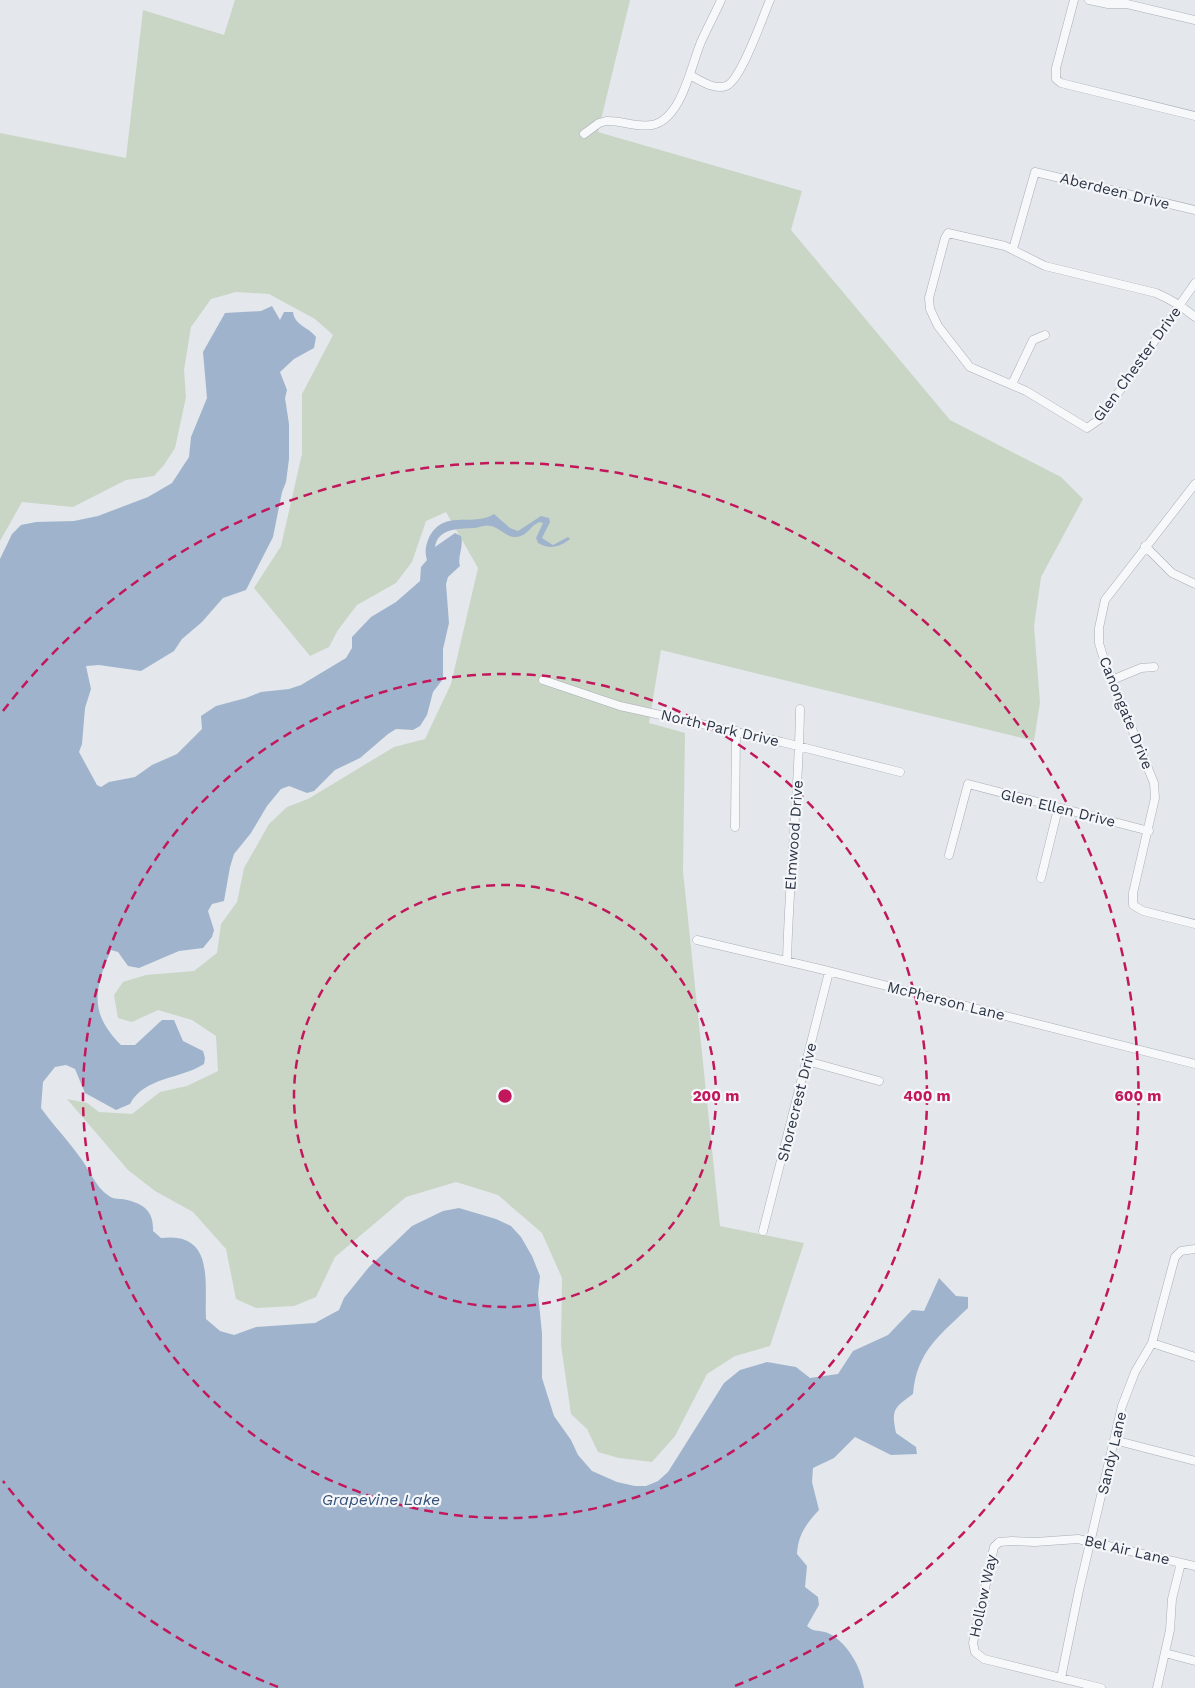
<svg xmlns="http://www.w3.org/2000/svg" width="1195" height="1688" font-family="'Work Sans',sans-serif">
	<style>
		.green { fill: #c9d6c5 }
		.water { fill: #9fb4cc }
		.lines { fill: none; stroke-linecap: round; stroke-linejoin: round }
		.minor-casing { stroke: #a9aeb7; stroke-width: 9 }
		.minor { stroke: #f7f8fa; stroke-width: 8 }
		.ring { fill: none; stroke: #c2185b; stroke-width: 2.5; stroke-dasharray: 9 6 }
		.labels { text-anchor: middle; stroke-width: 4.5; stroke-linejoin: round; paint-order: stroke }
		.street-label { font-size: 15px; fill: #2b3445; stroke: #f4f6f9 }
		.water-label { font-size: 16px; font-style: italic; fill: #34527a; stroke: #f4f6f9 }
		.centre { fill: #c2185b; stroke: #f4f6f9; stroke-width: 2.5 }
		.ring-label { font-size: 15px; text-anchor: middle; font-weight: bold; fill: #c2185b; stroke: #f4f6f9; stroke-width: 4.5; stroke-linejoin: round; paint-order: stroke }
	</style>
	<rect width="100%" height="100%" fill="#e4e7ec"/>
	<path class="green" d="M 235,0 L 630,0 L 598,132 L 802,191 L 791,230 L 950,420 L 1061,477 L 1083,499 L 1041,577 L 1034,626 L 1040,702 L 1034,741 L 661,650 L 649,723 L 685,733 L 683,871 L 720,1226 L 804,1243 L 770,1346 L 735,1356 L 707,1374 L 675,1436 L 652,1462 L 619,1458 L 598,1452 L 587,1429 L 571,1414 L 561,1345 L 562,1278 L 542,1233 L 498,1195 L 456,1182 L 406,1197 L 335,1257 L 316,1297 L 294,1306 L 256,1308 L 236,1299 L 226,1249 L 193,1212 L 155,1191 L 128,1170 L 67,1099 L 87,1103 L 99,1112 L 132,1114 L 160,1092 L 187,1086 L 218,1071 L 216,1036 L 192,1020 L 158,1010 L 132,1022 L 118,1018 L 114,995 L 123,982 L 146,975 L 194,971 L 217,953 L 221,924 L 237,902 L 244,868 L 269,824 L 287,807 L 308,799 L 394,747 L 425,739 L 451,684 L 478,568 L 446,512 L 426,521 L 412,562 L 396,583 L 357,605 L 338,630 L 329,647 L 310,656 L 254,588 L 281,546 L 302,454 L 302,394 L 333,335 L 315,319 L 269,294 L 236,292 L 211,299 L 191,327 L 184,370 L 186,397 L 175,448 L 164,465 L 154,476 L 126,480 L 73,507 L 22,502 L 0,541 L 0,133 L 126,158 L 143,10 L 224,35 Z"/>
	<path class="water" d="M 272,306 L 280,320 L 284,312 L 293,312 C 295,326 309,327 316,337 L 314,348 L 294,359 L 280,372 L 287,390 L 285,398 L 289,424 L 289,459 L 286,482 L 282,492 L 273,537 L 246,590 L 223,598 L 202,622 L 182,639 L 174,651 L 141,671 L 99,665 L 86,666 L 91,689 L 85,708 L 82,744 L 79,752 L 97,785 L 101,787 L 109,782 L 135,777 L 152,765 L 177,754 L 202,729 L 201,716 L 216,706 L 246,698 L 261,692 L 289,689 L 301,685 L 346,658 L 352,648 L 352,637 L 371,617 L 396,602 L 420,581 L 421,567 L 427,560 C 425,553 425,548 428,540 C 442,507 473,528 494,514 L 510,528 L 518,531 L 541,516 L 549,518 L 550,522 L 542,538 L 553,545 L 568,537 L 570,539 C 560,547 550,550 538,543 L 536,538 L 543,523 L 540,522 C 530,525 528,537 515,537 C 506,537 500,528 491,526 C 484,524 479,528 473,528 C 458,529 438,528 435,547 L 455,533 L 461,536 C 464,547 457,557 460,566 L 448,577 L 446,584 L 449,623 L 443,649 L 443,679 L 433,692 L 427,715 L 420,726 L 413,730 L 396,729 L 388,734 L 360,758 L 335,770 L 314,791 L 307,793 L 289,786 L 281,789 L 267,806 L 251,833 L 234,854 L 230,867 L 224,901 L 212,904 L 208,911 L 214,930 L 212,937 L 203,948 L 179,951 L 139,968 L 128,966 L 118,952 L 111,950 C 94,990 89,1013 121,1045 L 135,1045 L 162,1020 L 174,1020 L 183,1041 L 203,1051 L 205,1058 L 204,1064 C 181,1079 144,1077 130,1104 L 116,1110 L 85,1093 L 75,1069 L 66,1065 L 55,1067 L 43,1082 L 41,1108 C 53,1125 67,1139 79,1156 C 89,1168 95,1187 109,1196 C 114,1200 121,1198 127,1200 C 145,1204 154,1213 153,1231 L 161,1238 C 216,1231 204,1285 206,1319 L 220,1331 L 234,1335 L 256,1327 L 315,1323 L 339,1310 L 344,1298 L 369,1267 L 412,1226 L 443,1211 L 459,1208 L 496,1219 L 511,1226 L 521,1237 L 532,1256 L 540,1276 L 538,1294 L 542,1333 L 542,1378 L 554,1416 L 571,1440 L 578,1455 L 592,1471 L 617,1482 L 635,1486 L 646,1486 L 658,1481 L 668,1472 L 724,1383 L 740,1370 L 767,1362 L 796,1367 L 810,1378 L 838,1374 L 853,1351 L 888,1335 L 912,1310 L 924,1311 L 939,1278 L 956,1296 L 968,1297 L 968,1308 C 939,1336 917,1351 913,1394 C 894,1408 891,1409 896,1433 L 916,1447 L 917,1454 L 891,1455 L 855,1437 L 834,1458 L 813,1468 L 812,1482 L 819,1510 C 806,1524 798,1535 797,1554 L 807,1566 L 805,1587 L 818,1597 L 819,1605 L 807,1626 C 814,1632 816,1630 825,1632 C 846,1639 862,1668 864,1688 L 0,1688 L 0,559 L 12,534 L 21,525 L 36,522 L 74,521 L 98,516 L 148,497 L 172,483 L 189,457 L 191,437 L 207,398 L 203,352 L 225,313 L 261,311 Z"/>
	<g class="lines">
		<g class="minor-casing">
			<path id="minor" d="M 1074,0 L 1056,68 L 1056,79 L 1061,83 L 1195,116
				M 1089,0 L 1108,4 L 1127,4 L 1195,20
				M 690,75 C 701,81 714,90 726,86 C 741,81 763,16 770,0
				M 584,134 L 599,123 L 606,121 C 621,120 636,128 652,125 C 682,119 691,65 701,42 C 707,28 715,14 721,0
				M 1013,249 L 1035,172 L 1195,210
				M 1195,283 L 1100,419 L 1087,428 L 1026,391 L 970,367 L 938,326 L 930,309 L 929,298 L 945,238 L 948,233 L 1005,246 L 1045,266 L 1156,293 C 1170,299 1183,307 1195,317
				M 1012,384 L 1033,340 L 1045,335
				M 1195,484 L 1105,600 L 1099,628 L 1099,643 L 1105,663 L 1154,783 L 1155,798 L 1133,893 L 1133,905 L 1143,911 L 1195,924
				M 1145,546 L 1172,573 L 1195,584
				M 543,680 L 620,706 L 782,742 L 900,772
				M 1112,680 L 1141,668 L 1154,667
				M 735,827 L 736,731
				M 949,855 L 968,784 L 1149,831
				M 1041,878 L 1058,809
				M 697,940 L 820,969 L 1195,1064
				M 787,961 C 789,877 799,793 800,709
				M 807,1061 L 879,1081
				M 763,1231 L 829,972
				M 1152,1343 L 1195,1357
				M 1114,1440 L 1195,1461
				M 1165,1653 L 1195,1661
				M 1061,1678 L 1079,1590 L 1122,1406 L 1135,1372 L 1152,1343 L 1175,1257 L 1181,1251 L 1195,1249
				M 1101,1688 L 984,1659 L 975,1652 L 973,1643 L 994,1547 L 999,1542 L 1012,1541 L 1035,1542 L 1078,1539 L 1195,1566
				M 1157,1688 L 1170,1630 L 1172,1599 L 1181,1563"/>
		</g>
		<use href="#minor" class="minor"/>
	</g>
	<g class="ring">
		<circle cx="505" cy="1096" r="211"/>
		<circle cx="505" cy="1096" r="422"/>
		<path d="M278 1687A633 633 0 0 1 3 1481M3 711A633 633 0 1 1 732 1687"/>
	</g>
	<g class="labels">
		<g class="street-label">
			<text transform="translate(1115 191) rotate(14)" y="5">Aberdeen Drive</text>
			<text transform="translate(1137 364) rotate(-54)" y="5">Glen Chester Drive</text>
			<text transform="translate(1126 713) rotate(68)" y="5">Canongate Drive</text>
			<text transform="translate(720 728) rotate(13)" y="5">North Park Drive</text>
			<text transform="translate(1058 808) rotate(14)" y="5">Glen Ellen Drive</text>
			<text transform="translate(794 835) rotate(-86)" y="5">Elmwood Drive</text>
			<text transform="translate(946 1001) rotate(14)" y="5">McPherson Lane</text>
			<text transform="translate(797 1102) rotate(-76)" y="5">Shorecrest Drive</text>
			<text transform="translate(1112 1453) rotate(-77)" y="5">Sandy Lane</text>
			<text transform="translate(1127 1550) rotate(13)" y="5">Bel Air Lane</text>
			<text transform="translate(983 1596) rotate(-78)" y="5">Hollow Way</text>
		</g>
		<g class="water-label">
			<text x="381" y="1505">Grapevine Lake</text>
		</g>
	</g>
	<circle cx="505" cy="1096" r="8" class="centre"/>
	<g class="ring-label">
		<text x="716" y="1101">200 m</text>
		<text x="927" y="1101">400 m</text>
		<text x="1138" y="1101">600 m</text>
	</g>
</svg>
